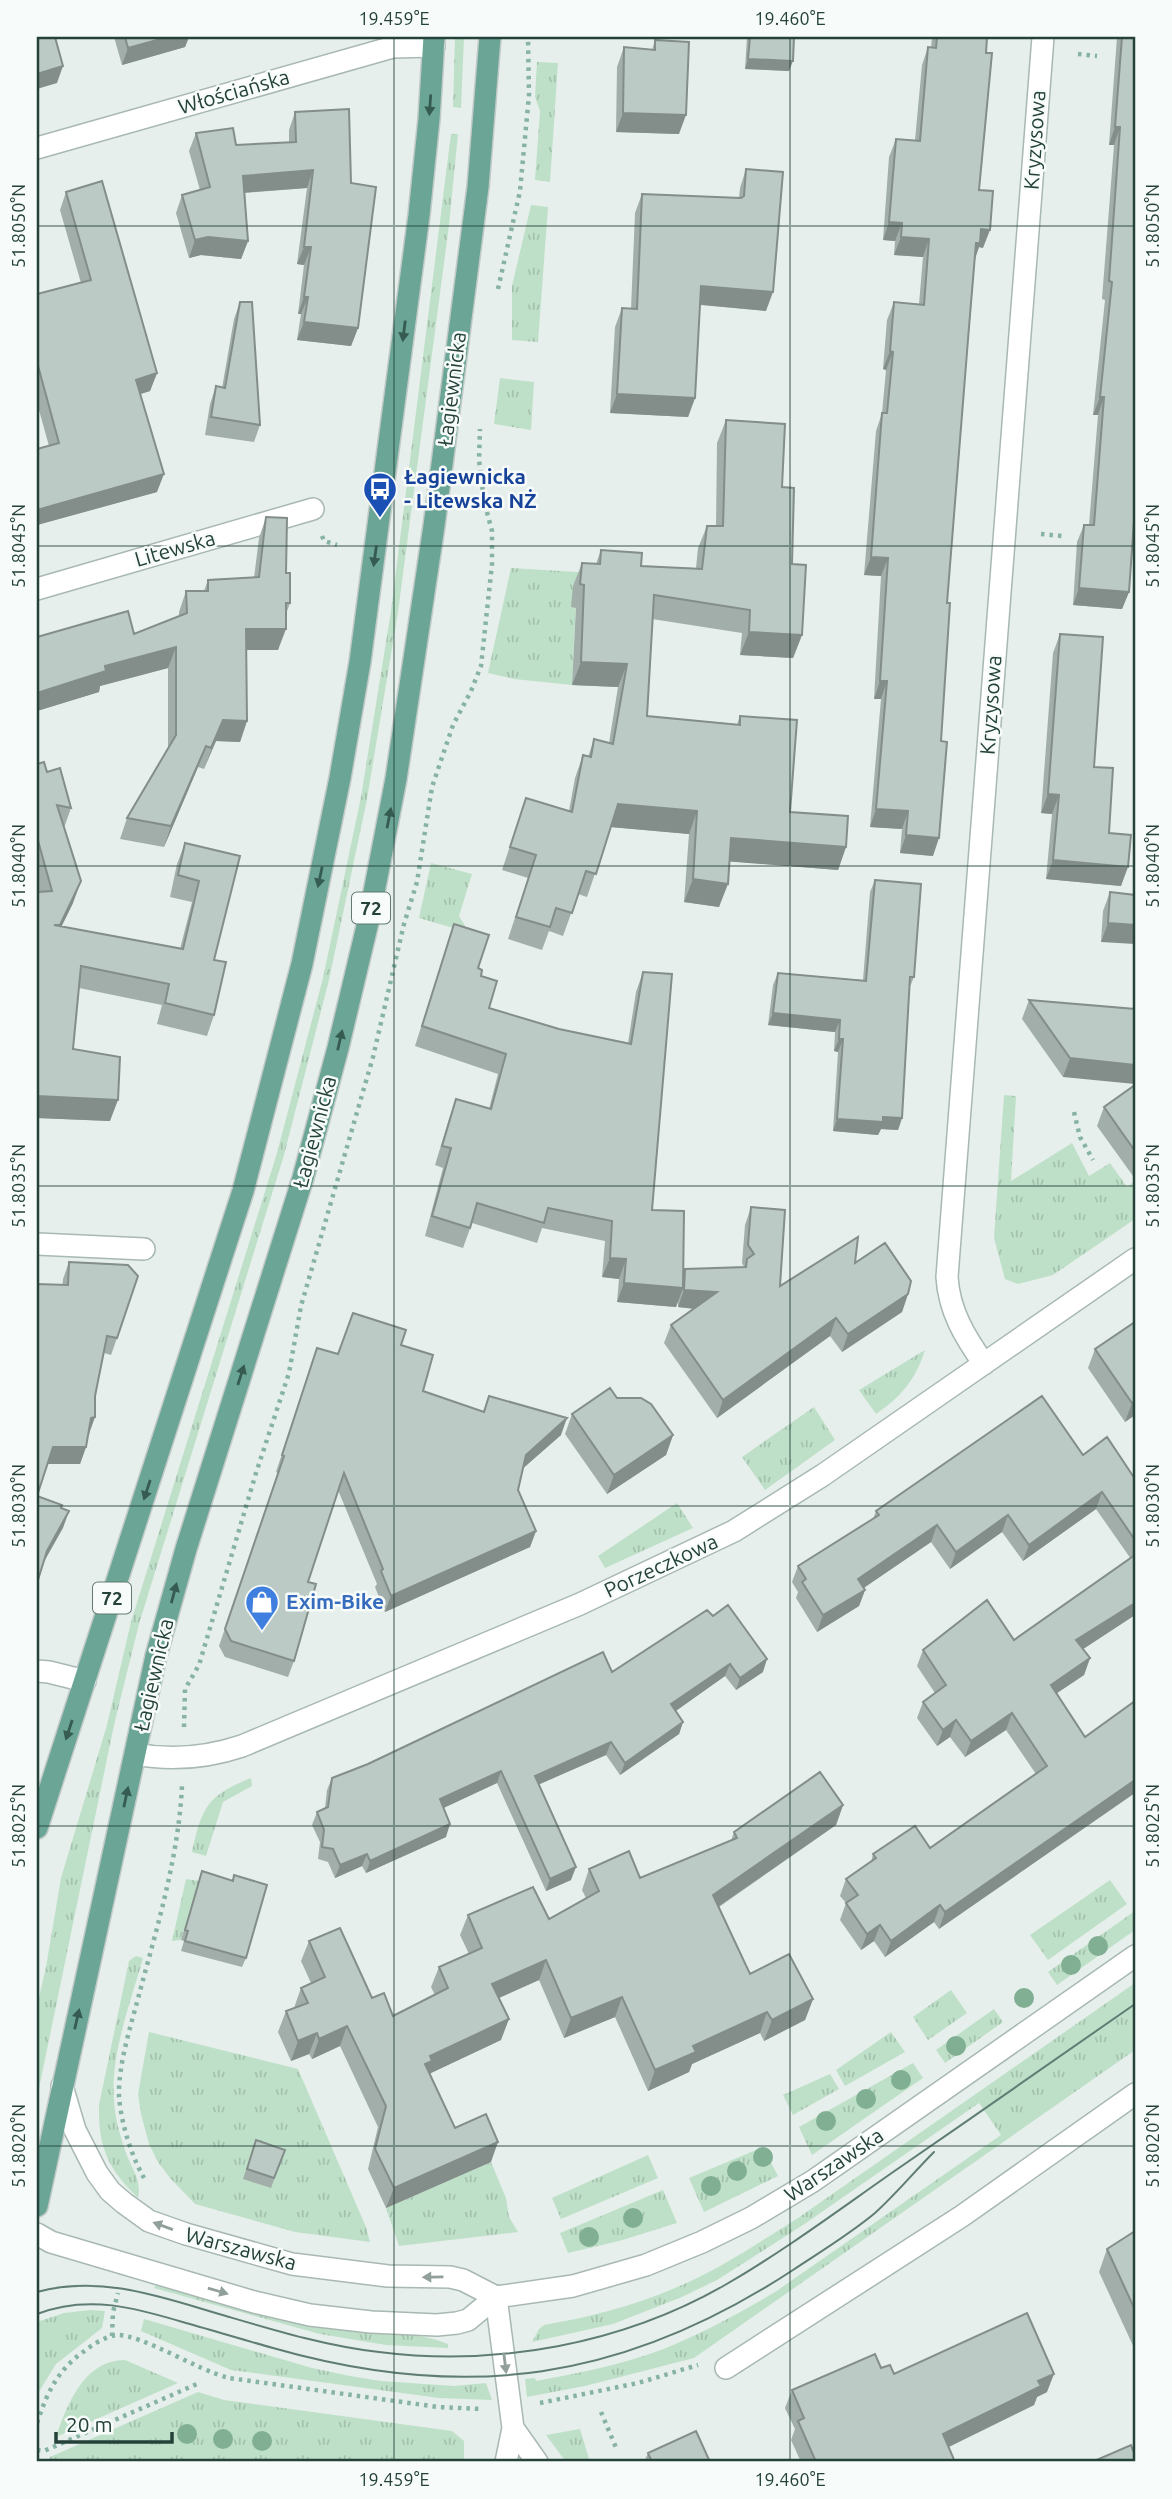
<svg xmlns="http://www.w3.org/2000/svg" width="1172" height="2499" font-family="Ubuntu,sans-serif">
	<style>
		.grass { fill: url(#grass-tufts) }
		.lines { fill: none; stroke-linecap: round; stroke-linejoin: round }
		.minor-casing { stroke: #a8b8b2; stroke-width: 24 }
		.major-casing { stroke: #c2cac8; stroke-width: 24 }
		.path { stroke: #86b3a5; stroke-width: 4.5; stroke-dasharray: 3.5 5; stroke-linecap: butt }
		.minor { stroke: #fff; stroke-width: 21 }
		.major { stroke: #6aa596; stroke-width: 21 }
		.tram { stroke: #5f7d75; stroke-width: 2 }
		.tree { fill: #80af93 }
		.wall { fill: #a1aea9 }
		.shaded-wall { fill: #838d89 }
		.building { fill: #bbcac4; stroke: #838d89; stroke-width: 2 }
		.oneway { fill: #365b51 }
		.oneway2 { fill: #92a09c }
		.ticks { fill: none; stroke: #24423a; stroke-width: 2; stroke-opacity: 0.45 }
		.labels { text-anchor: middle; stroke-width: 5; stroke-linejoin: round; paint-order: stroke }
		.shield { fill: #f7fbf9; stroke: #637a73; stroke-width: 2 }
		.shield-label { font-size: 19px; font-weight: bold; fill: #24423a }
		.street-label { font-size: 21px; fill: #24423a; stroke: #f7fbf9 }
		.transit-label { font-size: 21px; font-weight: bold; fill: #164399; stroke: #f7fbf9; text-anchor: start }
		.shop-label { font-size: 21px; font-weight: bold; fill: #366cbe; stroke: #f7fbf9; text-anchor: start }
		.neatline { fill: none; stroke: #24423a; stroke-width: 2.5 }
		.ticks-label { font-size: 18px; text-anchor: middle; fill: #24423a }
	</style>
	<defs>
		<pattern id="grass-tufts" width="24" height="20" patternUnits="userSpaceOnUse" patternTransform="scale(1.75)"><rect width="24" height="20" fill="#bfe0c8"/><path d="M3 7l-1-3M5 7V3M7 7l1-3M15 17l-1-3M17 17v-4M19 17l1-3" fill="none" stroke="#a4c1ad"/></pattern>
	</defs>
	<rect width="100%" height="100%" fill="#e6efeb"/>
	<path class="grass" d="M 455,37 L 464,37 L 461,108 L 453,107 Z
		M 537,62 L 558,63 L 550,182 L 535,180 L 540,111 L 535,97 Z
		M 451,134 L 458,134 L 449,225 L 398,612 L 367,799 L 329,980 L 284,1155 L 139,1624 L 114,1725 L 37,2098 L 37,2006 L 46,1967 L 61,1878 L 107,1725 L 131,1622 L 277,1153 L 323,978 L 361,797 L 391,611 Z
		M 531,205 L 548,207 L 538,342 L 512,340 L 512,286 Z
		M 500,378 L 534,382 L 531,430 L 494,424 Z
		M 511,568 L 593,573 L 577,587 L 572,685 L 514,679 L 488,673 Z
		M 431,863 L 472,874 L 459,916 L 467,929 L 467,932 L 419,918 Z
		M 1004,1095 L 1016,1096 L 1011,1181 L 1072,1143 L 1089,1176 L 1110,1163 L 1127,1187 L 1135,1181 L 1135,1219 L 1053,1275 L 1018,1284 L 1005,1279 L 994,1238 Z
		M 925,1350 C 916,1379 901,1397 876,1414 L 859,1390 Z
		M 814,1407 L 835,1440 L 765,1490 L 742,1457 Z
		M 677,1503 L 693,1528 L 605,1568 L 598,1556 Z
		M 251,1778 L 252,1786 L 223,1802 L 206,1856 L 192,1852 C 202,1808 206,1796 251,1778 Z
		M 186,1879 L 199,1881 L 181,1940 L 172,1941 Z
		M 1110,1880 L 1127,1904 L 1048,1960 L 1030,1935 Z
		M 1135,1911 L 1135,1930 L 1057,1985 L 1048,1972 Z
		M 136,1956 L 143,1958 C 131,2001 110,2056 114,2100 C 115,2118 120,2136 126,2153 C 132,2169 142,2181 138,2198 C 108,2169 98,2147 99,2105 L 129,1961 Z
		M 1135,1983 L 1135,2050 L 694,2358 L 585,2386 L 527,2397 L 525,2379 L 535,2378 L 536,2381 C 578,2373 621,2365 661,2350 C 701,2334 738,2314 775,2292 L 1001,2135 L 979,2103 L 803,2225 L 717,2280 L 682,2297 L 613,2324 L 532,2342 L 539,2329 L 544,2325 C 590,2317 633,2306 675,2288 C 719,2270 758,2243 798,2218 Z
		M 951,1990 L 967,2013 L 928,2040 L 913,2017 Z
		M 994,2009 L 1003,2022 L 945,2063 L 936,2050 Z
		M 149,2032 L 298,2069 L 366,2227 L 370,2242 L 295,2232 L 195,2204 L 170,2178 L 158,2162 L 149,2144 L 141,2114 L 138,2094 Z
		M 891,2032 L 905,2052 L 845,2086 L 836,2070 Z
		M 913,2063 L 923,2078 L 812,2155 L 799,2127 Z
		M 830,2074 L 839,2089 L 793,2115 L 783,2095 Z
		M 763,2147 L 778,2176 L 704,2212 L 689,2178 Z
		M 648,2155 L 658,2178 L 561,2219 L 552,2198 Z
		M 491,2162 L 506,2198 L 509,2217 L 518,2232 L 399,2246 L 386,2208 Z
		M 663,2190 L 677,2223 L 619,2241 L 568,2253 L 560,2233 Z
		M 156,2285 C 214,2302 272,2320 332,2329 C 370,2335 412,2329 448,2344 L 448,2348 L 386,2345 L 320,2334 L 154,2288 Z
		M 90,2310 L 105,2311 L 102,2328 L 56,2364 L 37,2395 L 37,2322 L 64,2313 Z
		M 144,2319 L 312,2368 L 350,2376 L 381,2381 L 454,2386 L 486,2383 L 492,2400 L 439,2398 L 231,2370 L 141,2331 Z
		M 125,2360 L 178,2383 L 56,2437 C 67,2405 84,2360 125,2360 Z
		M 198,2392 L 224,2400 L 452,2431 L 464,2441 L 464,2462 L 48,2462 L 50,2457 Z
		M 580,2429 L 590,2462 L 566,2462 L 546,2435 Z"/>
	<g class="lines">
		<g class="minor-casing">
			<path id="minor" d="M 37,148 L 393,47 L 434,46
				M 37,589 L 313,509
				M 37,1244 L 144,1249
				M 984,1364 C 965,1337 949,1311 947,1277 L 1043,37
				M 37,1671 L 49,1672 L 85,1681
				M 135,1754 C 172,1761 206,1758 242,1746 L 580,1604 L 734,1531 L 823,1475 L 1135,1259
				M 62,2086 L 75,2130 L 97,2173 L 110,2191 L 124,2203 L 149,2221 L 186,2234 L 292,2264 L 388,2276 L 450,2277 L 463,2280 L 496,2297
				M 37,2234 L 51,2242 L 254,2302 L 310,2315 L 371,2322 L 437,2325 L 457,2323 L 468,2320 L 496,2297 L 573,2286 L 646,2265 L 702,2242 L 751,2218 L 813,2181 L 1135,1956
				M 496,2297 L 513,2428 L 537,2462
				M 726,2368 L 962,2216 L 1135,2094
				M 506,2462 L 513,2428"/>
		</g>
		<g class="major-casing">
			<path id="major" d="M 37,1828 L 243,1191 L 302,964 L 340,778 L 360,662 L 419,215 L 429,119 L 434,37
				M 37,2206 L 156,1656 L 186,1549 L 303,1178 L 338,1048 L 369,918 L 396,779 L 434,526 L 478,187 L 490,37"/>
		</g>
		<path class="path" d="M 1078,54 L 1097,56
			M 498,289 L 520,191 L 529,95 L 528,37
			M 1041,534 L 1062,536
			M 322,536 L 324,541 L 337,545
			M 1074,1112 L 1080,1137 L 1093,1160
			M 184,1727 L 185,1689 L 199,1665 L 256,1473 L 289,1373 L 301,1306 L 373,1057 L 404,924 L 417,882 L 432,787 L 453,725 L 471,691 L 481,666 L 492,564 L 492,531 L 484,501 L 479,460 L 480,429
			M 144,2178 C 131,2155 121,2123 119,2096 C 118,2064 132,2022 140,1991 C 158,1924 179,1854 182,1785
			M 112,2336 L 113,2312 L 118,2293
			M 540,2403 L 638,2383 L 698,2365
			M 601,2412 L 617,2450
			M 37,2423 C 47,2393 57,2371 83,2352 C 92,2345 106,2336 117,2335 C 141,2334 199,2371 229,2378 L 438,2407 L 483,2409
			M 37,2450 L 44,2451 L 197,2384"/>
		<use href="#minor" class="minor"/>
		<use href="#major" class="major"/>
		<path class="tram" d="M 37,2292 C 102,2274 164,2298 226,2316 C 277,2331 327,2346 379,2352 C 497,2367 622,2344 725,2285 C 784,2251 840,2209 896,2170 C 976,2115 1056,2059 1135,2004
			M 37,2314 C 88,2294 136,2308 186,2323 C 215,2331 244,2340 273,2348 C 466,2403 624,2381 793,2270 C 820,2252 850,2234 875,2213 C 896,2194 914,2172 934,2152"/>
	</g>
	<g class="tree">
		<circle cx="1098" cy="1946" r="10"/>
		<circle cx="1071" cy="1965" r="10"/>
		<circle cx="1024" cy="1998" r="10"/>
		<circle cx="956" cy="2046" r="10"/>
		<circle cx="901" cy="2080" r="10"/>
		<circle cx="866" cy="2099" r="10"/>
		<circle cx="826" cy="2121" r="10"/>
		<circle cx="763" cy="2157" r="10"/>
		<circle cx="737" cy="2171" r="10"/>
		<circle cx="711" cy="2186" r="10"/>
		<circle cx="633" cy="2218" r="10"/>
		<circle cx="589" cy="2237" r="10"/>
		<circle cx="187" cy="2434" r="10"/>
		<circle cx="223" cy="2439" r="10"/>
		<circle cx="262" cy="2441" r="10"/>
	</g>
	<path class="wall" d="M 114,37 L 189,37 L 185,47 L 122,65 Z
		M 747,37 L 794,37 L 789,71 L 745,69 Z
		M 932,37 L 987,37 L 979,190 L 983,248 L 979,247 L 975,259 L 947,603 L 933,856 L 900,853 L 902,829 L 870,827 L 881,699 L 874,699 L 881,576 L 864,575 L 876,431 L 882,413 L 886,370 L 883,369 L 887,320 L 894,302 L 919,304 L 923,257 L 894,255 L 895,241 L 883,240 L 889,157 L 896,139 L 915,140 L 922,65 L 928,47 L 931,48 Z
		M 1117,37 L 1135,37 L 1129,592 L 1122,609 L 1073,605 L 1077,542 L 1084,525 L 1089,525 L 1098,415 L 1093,415 L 1105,300 L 1102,299 L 1114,145 L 1109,145 Z
		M 655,40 L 679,134 L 616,132 L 617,67 L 624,47 L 652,50 Z
		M 295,112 L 351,183 L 358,328 L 351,346 L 297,340 L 301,314 L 298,314 L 304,265 L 297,264 L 307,188 L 245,193 L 248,241 L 241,259 L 201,255 L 189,258 L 176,213 L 182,195 L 200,190 L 189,151 L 196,133 L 236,145 L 289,142 L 289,130 Z
		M 746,169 L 766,311 L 700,305 L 695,398 L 688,417 L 610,413 L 615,327 L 622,308 L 631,309 L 635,213 L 642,194 L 739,198 L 740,188 Z
		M 66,192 L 157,373 L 150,391 L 141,394 L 157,492 L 37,525 L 37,449 L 49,446 L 37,403 L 37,294 L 81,283 L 60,210 Z
		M 240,302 L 260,425 L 254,442 L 205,435 L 210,404 L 216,386 L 222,388 L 234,319 Z
		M 726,420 L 782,487 L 802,635 L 793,658 L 740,655 L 742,633 L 652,619 L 647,716 L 737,724 L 740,716 L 790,812 L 846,847 L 838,870 L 730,861 L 719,907 L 684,902 L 689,834 L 611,827 L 587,897 L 578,894 L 563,936 L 549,931 L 542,950 L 508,939 L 528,878 L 502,870 L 526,798 L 569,811 L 575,778 L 583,755 L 588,757 L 594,739 L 609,743 L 618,687 L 572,685 L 576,608 L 571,607 L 573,586 L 582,563 L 596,564 L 601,550 L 641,566 L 696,568 L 698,548 L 707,526 L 716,526 L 717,443 Z
		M 266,517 L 286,573 L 290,603 L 286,614 L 278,650 L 246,650 L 247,721 L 240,742 L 216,741 L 204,769 L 198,767 L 164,847 L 120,839 L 127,818 L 168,748 L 168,668 L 100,686 L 99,692 L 37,711 L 134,634 L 179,617 L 179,612 L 186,591 L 204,591 L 208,580 L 254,578 L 259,538 Z
		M 1060,634 L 1094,767 L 1121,886 L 1046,879 L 1052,814 L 1041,813 L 1053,653 Z
		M 37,764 L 47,772 L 71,808 L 64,828 L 73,903 L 61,927 L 180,949 L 192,902 L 170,897 L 177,864 L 185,843 L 240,856 L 214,960 L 214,1015 L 207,1036 L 157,1024 L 162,1005 L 79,988 L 73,1049 L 110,1121 L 37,1118 L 38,892 L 37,886 Z
		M 875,880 L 914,977 L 909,989 L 902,1118 L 898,1130 L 881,1129 L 878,1135 L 833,1131 L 838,1052 L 834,1051 L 835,1032 L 768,1025 L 773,985 L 778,973 L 863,980 L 870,892 Z
		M 1110,892 L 1135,895 L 1101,942 L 1103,911 Z
		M 454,924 L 478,968 L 489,1008 L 559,1029 L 628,1043 L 636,992 L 643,972 L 652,1210 L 683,1274 L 685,1269 L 744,1267 L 742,1263 L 745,1225 L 751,1207 L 780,1286 L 855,1263 L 908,1294 L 902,1312 L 842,1352 L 830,1336 L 717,1418 L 664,1343 L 671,1325 L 693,1309 L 678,1307 L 678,1301 L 676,1307 L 617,1302 L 619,1279 L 602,1277 L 605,1241 L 542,1228 L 537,1243 L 472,1223 L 463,1248 L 425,1236 L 443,1168 L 435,1165 L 449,1119 L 456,1099 L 489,1109 L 498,1074 L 415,1046 Z
		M 1029,1000 L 1135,1009 L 1063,1077 L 1022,1019 Z
		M 1135,1085 L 1135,1174 L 1133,1176 L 1097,1126 L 1104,1107 Z
		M 69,1262 L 117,1338 L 111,1355 L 104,1353 L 95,1396 L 95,1417 L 88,1434 L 86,1447 L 80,1464 L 48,1464 L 63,1279 Z
		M 1135,1322 L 1135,1415 L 1125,1422 L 1088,1368 L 1095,1349 Z
		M 401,1345 L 423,1391 L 483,1412 L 489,1396 L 561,1435 L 523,1468 L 518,1490 L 536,1531 L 530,1547 L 385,1612 L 375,1587 L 377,1584 L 338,1490 L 308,1582 L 294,1661 L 288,1677 L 225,1657 L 219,1646 L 278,1473 L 276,1472 L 317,1348 L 338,1354 Z
		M 617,1398 L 673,1435 L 666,1455 L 607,1494 L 565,1434 L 572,1414 Z
		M 1083,1455 L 1135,1479 L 1135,1615 L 1083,1649 L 1090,1658 L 1084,1675 L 1057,1693 L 1085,1737 L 939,1929 L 934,1922 L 885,1957 L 874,1941 L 861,1950 L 840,1920 L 846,1903 L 840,1896 L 846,1879 L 871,1862 L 873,1854 L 930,1848 L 1036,1774 L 1006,1730 L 965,1757 L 950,1737 L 937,1746 L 917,1718 L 923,1702 L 935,1693 L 917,1666 L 923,1650 L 1014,1640 L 1131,1559 L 1096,1509 L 1023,1561 L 1002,1532 L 950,1569 L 931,1542 L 863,1588 L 865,1590 L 859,1606 L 817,1632 L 796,1598 L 798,1592 L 792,1582 L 798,1566 L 873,1519 L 876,1511 Z
		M 707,1610 L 763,1672 L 736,1690 L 725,1676 L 676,1711 L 683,1722 L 679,1734 L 620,1775 L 606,1755 L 539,1784 L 571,1880 L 546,1891 L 497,1783 L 443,1808 L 446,1837 L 366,1873 L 362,1866 L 335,1878 L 328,1862 L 318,1859 L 320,1842 L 312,1825 L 317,1812 L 325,1808 L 327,1790 L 332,1778 L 612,1672 Z
		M 843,1805 L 836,1825 L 719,1907 L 750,1974 L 813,1999 L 805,2020 L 764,2041 L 760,2033 L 692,2064 L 689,2072 L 648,2091 L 615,2017 L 564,2038 L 539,1980 L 499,1998 L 501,2040 L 430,2073 L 455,2128 L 491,2162 L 386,2208 L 368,2169 L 378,2127 L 340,2046 L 312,2059 L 309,2054 L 291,2061 L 278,2032 L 286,2011 L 294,2008 L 301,1988 L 311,1983 L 301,1961 L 309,1941 L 393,2016 L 435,1995 L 431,1987 L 439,1967 L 469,1954 L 460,1935 L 468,1915 L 549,1919 L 586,1898 L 582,1890 L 589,1869 L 640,1878 L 731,1841 L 734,1832 Z
		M 202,1871 L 246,1958 L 242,1967 L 181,1951 L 184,1941 L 181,1940 Z
		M 256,2140 L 285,2150 L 271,2188 L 243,2179 Z
		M 1135,2231 L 1135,2350 L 1099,2272 L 1107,2249 Z
		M 881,2368 L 894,2374 L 1047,2392 L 1037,2397 L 1034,2405 L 949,2447 L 955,2462 L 801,2462 L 791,2440 L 795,2429 L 785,2408 L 792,2390 Z
		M 648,2453 L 710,2462 L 644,2462 Z"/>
	<path class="shaded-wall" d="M 168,37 L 189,37 L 185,47 L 122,65 L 128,48 Z
		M 748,59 L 793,61 L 789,71 L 745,69 Z
		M 63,66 L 57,83 L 37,89 L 37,74 Z
		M 623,113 L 686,115 L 679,134 L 616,132 Z
		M 1115,127 L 1120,127 L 1114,145 L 1109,145 Z
		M 313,170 L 307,188 L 237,193 L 243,176 Z
		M 889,222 L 902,223 L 895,241 L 883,240 Z
		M 981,229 L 990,230 L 983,248 L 979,247 L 974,261 L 969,260 Z
		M 208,237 L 248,241 L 241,259 L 201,255 L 189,258 L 195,240 Z
		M 901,237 L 929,239 L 923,257 L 894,255 Z
		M 304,247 L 311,247 L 304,265 L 297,264 Z
		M 701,286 L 773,292 L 766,311 L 694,304 Z
		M 304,297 L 308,297 L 301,314 L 298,314 Z
		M 304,322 L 358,328 L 351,346 L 297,340 Z
		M 890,351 L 893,352 L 886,370 L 883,369 Z
		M 157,373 L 150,391 L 130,397 L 136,380 Z
		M 617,394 L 695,398 L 688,417 L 610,413 Z
		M 1100,397 L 1104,397 L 1098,415 L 1093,415 Z
		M 164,474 L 157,492 L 37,525 L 37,510 Z
		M 871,557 L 888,558 L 881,576 L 864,575 Z
		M 1079,588 L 1129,592 L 1122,609 L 1073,605 Z
		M 246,629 L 286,629 L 278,650 L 238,650 Z
		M 749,632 L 802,635 L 793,658 L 740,655 Z
		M 176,647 L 168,668 L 100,686 L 99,692 L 37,711 L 37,693 L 105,666 Z
		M 581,662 L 627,664 L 618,687 L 572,685 Z
		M 880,681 L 887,681 L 881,699 L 874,699 Z
		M 223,720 L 247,721 L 240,742 L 216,741 L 204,769 Z
		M 206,746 L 198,767 L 164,847 L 171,826 Z
		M 1048,794 L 1059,795 L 1052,814 L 1041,813 Z
		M 618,804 L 697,811 L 689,834 L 610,827 Z
		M 876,809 L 908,811 L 902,829 L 870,827 Z
		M 906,835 L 939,838 L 933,856 L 900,853 Z
		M 731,838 L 846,847 L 838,870 L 723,861 Z
		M 1053,860 L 1128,867 L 1121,886 L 1046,879 Z
		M 693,879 L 728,884 L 719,907 L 684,902 Z
		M 81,881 L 73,903 L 52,946 L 54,925 Z
		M 1108,923 L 1135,925 L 1135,944 L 1101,942 Z
		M 773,1013 L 840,1020 L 835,1032 L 768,1025 Z
		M 839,1039 L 843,1039 L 838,1052 L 834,1051 Z
		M 1070,1058 L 1135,1065 L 1135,1084 L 1063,1077 Z
		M 37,1096 L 118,1100 L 110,1121 L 37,1118 Z
		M 883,1117 L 902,1118 L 898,1130 L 881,1129 L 878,1135 L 833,1131 L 837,1119 Z
		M 610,1258 L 626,1259 L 619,1279 L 602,1277 Z
		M 624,1283 L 683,1288 L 676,1307 L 617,1302 Z
		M 684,1290 L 717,1292 L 710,1310 L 678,1307 Z
		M 908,1294 L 902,1312 L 842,1352 L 848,1334 Z
		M 836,1318 L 830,1336 L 717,1418 L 723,1400 Z
		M 1135,1401 L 1135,1415 L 1125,1422 L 1132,1403 Z
		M 95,1417 L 89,1434 L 85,1434 L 91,1418 Z
		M 567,1418 L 561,1435 L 520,1471 L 526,1455 Z
		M 673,1435 L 666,1455 L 607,1494 L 614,1475 Z
		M 53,1447 L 86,1447 L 80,1464 L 47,1464 Z
		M 1102,1492 L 1096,1509 L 1023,1561 L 1029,1545 Z
		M 69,1511 L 63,1528 L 41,1567 L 47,1551 Z
		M 1008,1515 L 1002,1532 L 950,1569 L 956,1552 Z
		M 937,1525 L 931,1542 L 852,1596 L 858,1579 Z
		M 536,1531 L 530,1547 L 385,1612 L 391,1596 Z
		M 865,1590 L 859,1606 L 817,1632 L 823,1615 Z
		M 1135,1603 L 1135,1615 L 1071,1657 L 1076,1640 Z
		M 1090,1658 L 1084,1675 L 1045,1701 L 1051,1685 Z
		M 767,1659 L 763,1672 L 736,1690 L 740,1678 Z
		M 730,1664 L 725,1676 L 667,1717 L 671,1704 Z
		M 1012,1713 L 1006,1730 L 965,1757 L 971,1741 Z
		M 956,1720 L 950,1737 L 937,1746 L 943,1730 Z
		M 683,1722 L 679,1734 L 620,1775 L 625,1763 Z
		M 611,1742 L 606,1755 L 531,1788 L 535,1776 Z
		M 501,1771 L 497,1783 L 435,1812 L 440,1799 Z
		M 1135,1780 L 1135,1793 L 939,1929 L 945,1912 Z
		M 843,1805 L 836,1825 L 706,1915 L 713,1895 Z
		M 450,1824 L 446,1837 L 366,1873 L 370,1861 Z
		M 367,1854 L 362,1866 L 335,1878 L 340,1865 Z
		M 576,1867 L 571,1880 L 546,1891 L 550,1879 Z
		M 940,1905 L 934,1922 L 885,1957 L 891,1941 Z
		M 880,1925 L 874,1941 L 861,1950 L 867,1934 Z
		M 546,1960 L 539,1980 L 485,2004 L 492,1984 Z
		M 622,1997 L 615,2017 L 564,2038 L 571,2018 Z
		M 813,1999 L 805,2020 L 764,2041 L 772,2020 Z
		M 767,2012 L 760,2033 L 692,2064 L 689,2072 L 648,2091 L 655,2070 L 693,2046 Z
		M 509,2019 L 501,2040 L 427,2075 L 425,2064 L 430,2056 Z
		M 347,2026 L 340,2046 L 312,2059 L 319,2039 Z
		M 317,2033 L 309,2054 L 291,2061 L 298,2041 Z
		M 498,2142 L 491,2162 L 386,2208 L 394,2188 Z
		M 1054,2374 L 1047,2392 L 1037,2397 L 1034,2405 L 936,2453 L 943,2434 L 1038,2381 Z"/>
	<path class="building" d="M 37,37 L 55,37 L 63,66 L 37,74 Z
		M 125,37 L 168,37 L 128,48 Z
		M 750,37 L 794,37 L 793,61 L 748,59 Z
		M 937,37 L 987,37 L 986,53 L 992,53 L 979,190 L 993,191 L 990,230 L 981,229 L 980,243 L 976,243 L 969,327 L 947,603 L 950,603 L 941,741 L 947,742 L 939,838 L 906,835 L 908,811 L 876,809 L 887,681 L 880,681 L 888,558 L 871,557 L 882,413 L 887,413 L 893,352 L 890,351 L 894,302 L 924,305 L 929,239 L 901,237 L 902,223 L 889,222 L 896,139 L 920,141 L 928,47 L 936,48 Z
		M 1122,37 L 1135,37 L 1135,506 L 1129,592 L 1079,588 L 1084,525 L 1094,525 L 1104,397 L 1100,397 L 1112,282 L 1109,281 L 1120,127 L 1115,127 Z
		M 655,40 L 689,42 L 686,115 L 623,113 L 624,47 L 655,50 Z
		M 349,109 L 351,183 L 376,187 L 358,328 L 304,322 L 308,297 L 304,297 L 311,247 L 304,247 L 313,170 L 243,176 L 248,241 L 208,237 L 195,240 L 182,195 L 210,187 L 196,133 L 233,128 L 236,145 L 296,142 L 295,112 Z
		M 746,169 L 783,172 L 773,292 L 701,286 L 695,398 L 617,394 L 622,308 L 637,309 L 642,194 L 741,198 L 744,196 Z
		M 102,181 L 157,373 L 136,380 L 164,474 L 37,510 L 37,449 L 59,443 L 37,362 L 37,294 L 91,280 L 66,192 Z
		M 240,302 L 252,302 L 260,425 L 211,417 L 216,386 L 225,388 Z
		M 726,420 L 785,424 L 782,487 L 794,488 L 792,564 L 806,565 L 802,635 L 749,632 L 750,610 L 654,595 L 647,716 L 740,725 L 740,716 L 797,720 L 790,812 L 848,816 L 846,847 L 731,838 L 728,884 L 693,879 L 697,811 L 618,804 L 596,874 L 586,871 L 572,913 L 556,908 L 550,927 L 516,917 L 536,855 L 510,847 L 526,798 L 572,812 L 583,755 L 591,757 L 594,739 L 613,744 L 627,664 L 581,662 L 584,585 L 580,584 L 582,563 L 600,564 L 601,550 L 642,553 L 641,566 L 702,569 L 707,526 L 723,526 Z
		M 266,517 L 287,518 L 286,573 L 290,573 L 290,603 L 286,603 L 286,629 L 246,629 L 247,721 L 223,720 L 211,748 L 206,746 L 171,826 L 127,818 L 176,735 L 176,647 L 105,666 L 106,671 L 37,693 L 37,637 L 128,611 L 134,634 L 187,613 L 186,591 L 208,591 L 208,580 L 259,577 Z
		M 1060,634 L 1103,637 L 1094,767 L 1113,768 L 1109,833 L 1131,835 L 1128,867 L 1053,860 L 1059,795 L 1048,794 Z
		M 44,762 L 47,772 L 60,768 L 71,808 L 57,805 L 81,881 L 60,925 L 54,925 L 183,949 L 199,881 L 178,875 L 185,843 L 240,856 L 214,960 L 226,962 L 214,1015 L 165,1003 L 169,984 L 81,966 L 73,1049 L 120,1057 L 118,1100 L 37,1096 L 37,892 L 52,891 L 37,837 L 37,764 Z
		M 875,880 L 921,884 L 914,977 L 910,977 L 902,1118 L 883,1117 L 883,1122 L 837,1119 L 843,1039 L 839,1039 L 840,1020 L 773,1013 L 778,973 L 866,981 Z
		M 1110,892 L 1135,895 L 1135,925 L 1108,923 Z
		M 454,924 L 489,935 L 478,968 L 482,970 L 481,976 L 497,981 L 489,1008 L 559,1029 L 631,1044 L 643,972 L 672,974 L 652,1210 L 684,1211 L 683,1288 L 624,1283 L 626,1259 L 610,1258 L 612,1221 L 548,1208 L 544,1223 L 477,1203 L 470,1228 L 432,1216 L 451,1148 L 442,1146 L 456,1099 L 491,1109 L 506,1054 L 422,1026 Z
		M 1029,1000 L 1135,1009 L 1135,1065 L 1070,1058 Z
		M 1135,1085 L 1135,1151 L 1104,1107 Z
		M 751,1207 L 785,1210 L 780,1286 L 858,1237 L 855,1263 L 885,1243 L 911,1281 L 908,1294 L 848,1334 L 836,1318 L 723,1400 L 671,1325 L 717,1292 L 684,1290 L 685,1269 L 746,1267 L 747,1259 L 754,1254 L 748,1245 Z
		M 69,1262 L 128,1265 L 138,1276 L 117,1338 L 107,1336 L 95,1396 L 95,1417 L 91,1418 L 86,1447 L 53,1447 L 37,1496 L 37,1284 L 68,1285 Z
		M 353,1313 L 406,1330 L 401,1345 L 433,1355 L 423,1391 L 484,1412 L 489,1396 L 567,1418 L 526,1455 L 518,1490 L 536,1531 L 391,1596 L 381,1571 L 383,1569 L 344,1473 L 308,1582 L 316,1584 L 294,1661 L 231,1641 L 225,1629 L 284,1456 L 282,1455 L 317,1348 L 338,1354 Z
		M 1135,1322 L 1135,1401 L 1132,1403 L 1095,1349 Z
		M 610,1388 L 617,1398 L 641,1398 L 651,1404 L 673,1435 L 614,1475 L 572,1414 Z
		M 1042,1396 L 1083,1455 L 1107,1437 L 1135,1479 L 1135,1540 L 1102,1492 L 1029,1545 L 1008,1515 L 956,1552 L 937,1525 L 858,1579 L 865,1590 L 823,1615 L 802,1582 L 806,1579 L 798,1566 L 879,1515 L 876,1511 Z
		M 37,1496 L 62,1505 L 61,1508 L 69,1511 L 47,1551 L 37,1583 Z
		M 1135,1555 L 1135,1603 L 1076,1640 L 1090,1658 L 1051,1685 L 1085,1737 L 1135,1701 L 1135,1780 L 945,1912 L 940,1905 L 891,1941 L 880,1925 L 867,1934 L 846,1903 L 858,1895 L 846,1879 L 876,1858 L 873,1854 L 915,1826 L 930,1848 L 1047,1766 L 1012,1713 L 971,1741 L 956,1720 L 943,1730 L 923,1702 L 946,1685 L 923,1650 L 987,1600 L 1014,1640 Z
		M 728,1605 L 767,1659 L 740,1678 L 730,1664 L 671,1704 L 683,1722 L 625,1763 L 611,1742 L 535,1776 L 576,1867 L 550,1879 L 501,1771 L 440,1799 L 450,1824 L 370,1861 L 367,1854 L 340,1865 L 333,1849 L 322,1847 L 324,1830 L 317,1812 L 328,1807 L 332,1778 L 368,1764 L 603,1652 L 612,1672 L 707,1610 L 713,1616 Z
		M 820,1772 L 843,1805 L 713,1895 L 750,1974 L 789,1954 L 813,1999 L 772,2020 L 767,2012 L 693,2046 L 696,2052 L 655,2070 L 622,1997 L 571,2018 L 546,1960 L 492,1984 L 509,2019 L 430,2056 L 432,2061 L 425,2064 L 455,2128 L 486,2114 L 498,2142 L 394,2188 L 375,2149 L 386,2106 L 347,2026 L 319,2039 L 317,2033 L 298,2041 L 286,2011 L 308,2003 L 301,1988 L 325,1977 L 309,1941 L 340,1928 L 372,1998 L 384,1993 L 393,2016 L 448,1988 L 439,1967 L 482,1948 L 468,1915 L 533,1887 L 549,1919 L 599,1891 L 589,1869 L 629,1851 L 640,1878 L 737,1838 L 734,1832 Z
		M 202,1871 L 233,1881 L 234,1875 L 267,1885 L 246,1958 L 185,1941 L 188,1931 L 185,1930 Z
		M 256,2140 L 285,2150 L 274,2178 L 247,2169 Z
		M 1135,2231 L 1135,2310 L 1107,2249 Z
		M 1027,2313 L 1054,2374 L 1038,2381 L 1041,2386 L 943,2434 L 955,2462 L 816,2462 L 798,2421 L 804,2418 L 792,2390 L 875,2354 L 881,2368 L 890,2365 L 894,2374 Z
		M 696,2431 L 710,2462 L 652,2462 L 648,2453 Z
		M 1131,2445 L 1135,2456 L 1135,2462 L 1092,2462 Z"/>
	<defs><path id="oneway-solid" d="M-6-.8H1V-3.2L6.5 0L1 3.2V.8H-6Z" transform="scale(1.75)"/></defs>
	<g class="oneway">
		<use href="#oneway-solid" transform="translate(430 105) rotate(94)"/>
		<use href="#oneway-solid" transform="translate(404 331) rotate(97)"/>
		<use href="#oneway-solid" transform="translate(375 556) rotate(98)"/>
		<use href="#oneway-solid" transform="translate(389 818) rotate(-79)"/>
		<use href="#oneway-solid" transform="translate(320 877) rotate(102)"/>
		<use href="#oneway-solid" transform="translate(340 1040) rotate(-77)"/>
		<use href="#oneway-solid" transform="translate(241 1375) rotate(-72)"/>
		<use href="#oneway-solid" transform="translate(147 1490) rotate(108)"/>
		<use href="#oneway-solid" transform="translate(174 1593) rotate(-75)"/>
		<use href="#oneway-solid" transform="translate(69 1730) rotate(108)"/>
		<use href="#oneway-solid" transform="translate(126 1797) rotate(-78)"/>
		<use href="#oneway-solid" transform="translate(77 2019) rotate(-77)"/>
	</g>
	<g class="oneway2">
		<use href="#oneway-solid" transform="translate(163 2226) rotate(-160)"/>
		<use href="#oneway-solid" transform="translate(433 2277) rotate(179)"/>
		<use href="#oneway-solid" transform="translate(218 2291) rotate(16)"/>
		<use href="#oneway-solid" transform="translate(505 2363) rotate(83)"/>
	</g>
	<path class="ticks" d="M 394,37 L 394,2462M 790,37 L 790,2462M 37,226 L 1135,226M 37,546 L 1135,546M 37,866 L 1135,866M 37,1186 L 1135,1186M 37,1506 L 1135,1506M 37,1826 L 1135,1826M 37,2146 L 1135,2146"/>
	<defs>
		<g id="bus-pin" transform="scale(1.75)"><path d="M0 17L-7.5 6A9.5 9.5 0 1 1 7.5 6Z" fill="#1a4fb4" stroke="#f7fbf9"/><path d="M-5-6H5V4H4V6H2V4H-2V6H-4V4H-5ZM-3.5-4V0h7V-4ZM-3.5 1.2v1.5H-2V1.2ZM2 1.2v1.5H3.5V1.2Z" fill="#fff"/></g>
		<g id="shop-pin" transform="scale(1.75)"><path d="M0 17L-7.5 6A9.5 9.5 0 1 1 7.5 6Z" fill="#3f7fe0" stroke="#f7fbf9"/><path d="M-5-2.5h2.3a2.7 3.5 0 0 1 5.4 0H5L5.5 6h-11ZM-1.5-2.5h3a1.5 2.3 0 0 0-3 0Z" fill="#fff"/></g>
	</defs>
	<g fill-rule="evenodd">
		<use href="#bus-pin" x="380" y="489"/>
		<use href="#shop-pin" x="262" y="1602"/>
	</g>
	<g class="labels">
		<g class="shield">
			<rect x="352" y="892.5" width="38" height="31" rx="5"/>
			<rect x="93" y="1582.5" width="38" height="31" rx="5"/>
		</g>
		<g class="shield-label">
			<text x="371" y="915">72</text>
			<text x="112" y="1605">72</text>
		</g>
		<g class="street-label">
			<text transform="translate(234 92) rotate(-16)" y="7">Włościańska</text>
			<text transform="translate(1035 140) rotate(-86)" y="7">Kryzysowa</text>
			<text transform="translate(452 389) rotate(-83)" y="7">Łagiewnicka</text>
			<text transform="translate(175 549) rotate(-16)" y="7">Litewska</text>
			<text transform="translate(991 705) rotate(-86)" y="7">Kryzysowa</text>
			<text transform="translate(315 1132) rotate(-75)" y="7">Łagiewnicka</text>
			<text transform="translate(661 1566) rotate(-25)" y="7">Porzeczkowa</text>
			<text transform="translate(154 1675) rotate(-77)" y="7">Łagiewnicka</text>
			<text transform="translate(834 2165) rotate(-34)" y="7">Warszawska</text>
			<text transform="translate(241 2249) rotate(15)" y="7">Warszawska</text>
		</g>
		<g class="transit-label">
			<text x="404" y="484">Łagiewnicka<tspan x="404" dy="24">- Litewska NŻ</tspan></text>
		</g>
		<g class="shop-label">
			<text x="286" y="1609">Exim-Bike</text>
		</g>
	</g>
	<rect width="1172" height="2499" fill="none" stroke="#f7fbf9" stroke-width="77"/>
	<path d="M56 2432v10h116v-10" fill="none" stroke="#24423a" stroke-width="3.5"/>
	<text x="66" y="2432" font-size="21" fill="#24423a" stroke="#f7fbf9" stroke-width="5" paint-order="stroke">20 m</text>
	<rect x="38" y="38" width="1096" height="2422" class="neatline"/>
	<g class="ticks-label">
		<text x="394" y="25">19.459°E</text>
		<text x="790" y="25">19.460°E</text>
		<text transform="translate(19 226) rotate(-90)" y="6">51.8050°N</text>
		<text transform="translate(1153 226) rotate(-90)" y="6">51.8050°N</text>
		<text transform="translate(19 546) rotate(-90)" y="6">51.8045°N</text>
		<text transform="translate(1153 546) rotate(-90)" y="6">51.8045°N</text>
		<text transform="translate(19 866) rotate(-90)" y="6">51.8040°N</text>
		<text transform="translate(1153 866) rotate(-90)" y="6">51.8040°N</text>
		<text transform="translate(19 1186) rotate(-90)" y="6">51.8035°N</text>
		<text transform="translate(1153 1186) rotate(-90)" y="6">51.8035°N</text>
		<text transform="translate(19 1506) rotate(-90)" y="6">51.8030°N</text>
		<text transform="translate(1153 1506) rotate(-90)" y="6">51.8030°N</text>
		<text transform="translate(19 1826) rotate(-90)" y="6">51.8025°N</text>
		<text transform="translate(1153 1826) rotate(-90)" y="6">51.8025°N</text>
		<text transform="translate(19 2146) rotate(-90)" y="6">51.8020°N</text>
		<text transform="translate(1153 2146) rotate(-90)" y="6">51.8020°N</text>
		<text x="394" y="2486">19.459°E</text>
		<text x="790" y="2486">19.460°E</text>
	</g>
</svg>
